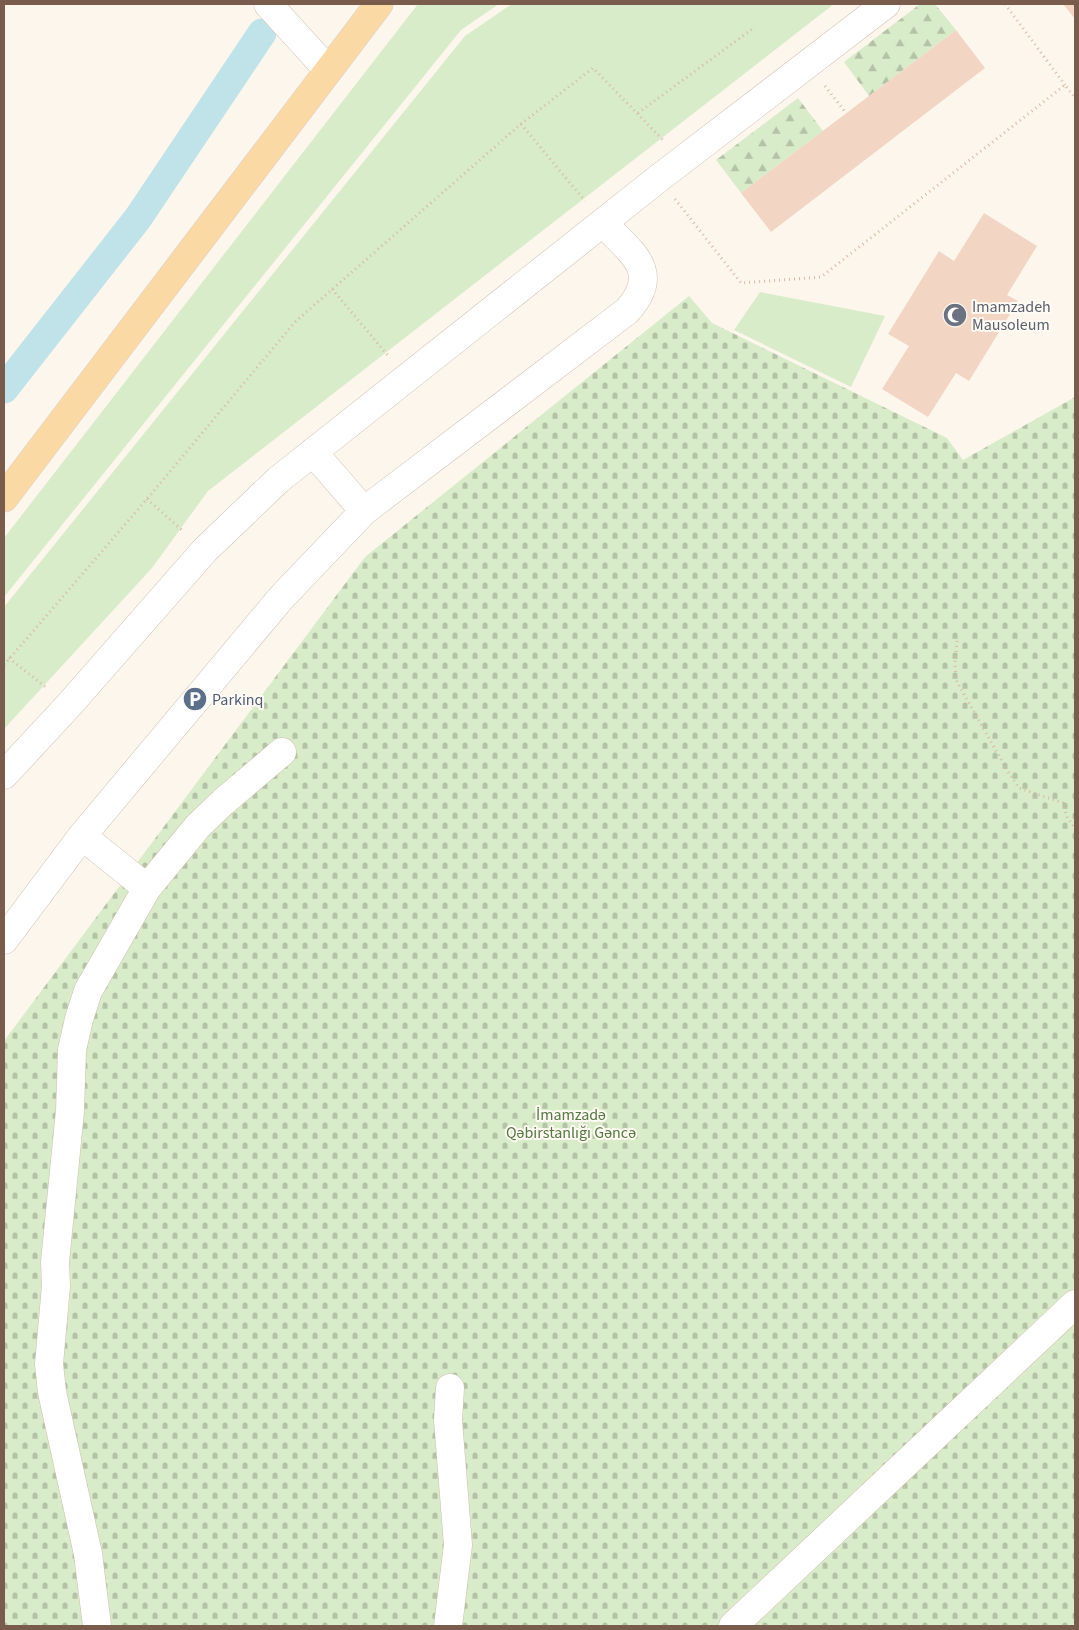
<svg xmlns="http://www.w3.org/2000/svg" width="1079" height="1630" font-family="'Source Sans 3',sans-serif">
	<style>
		.green { fill: #d8ecc9 }
		.forest { fill: url(#forest-firs) }
		.cemetery { fill: url(#cemetery-stones) }
		.lines { fill: none; stroke-linecap: round; stroke-linejoin: round }
		.canal { stroke: #bfe3e8; stroke-width: 29 }
		.building { fill: #f3d5c3 }
		.minor-casing { stroke: #d1beb0; stroke-width: 29 }
		.major-casing { stroke: #dad1cd; stroke-width: 29 }
		.path { stroke: #d9b8a5; stroke-width: 3; stroke-dasharray: 1 4; stroke-linecap: butt }
		.minor { stroke: #fff; stroke-width: 28 }
		.major { stroke: #fbd9a5; stroke-width: 28 }
		.labels { text-anchor: middle; stroke-width: 4; stroke-linejoin: round; paint-order: stroke }
		.worship-label { font-size: 16px; fill: #5b616d; stroke: #fffaf3; text-anchor: start }
		.service-label { font-size: 16px; fill: #4e5e75; stroke: #fffaf3; text-anchor: start }
		.park-label { font-size: 16px; fill: #537a41; stroke: #fffaf3 }
	</style>
	<defs>
		<pattern id="forest-firs" width="22" height="20" patternUnits="userSpaceOnUse" patternTransform="scale(1.25)"><rect width="22" height="20" fill="#d8ecc9"/><path d="M5 1l3.5 6h-7zM16 11l3.5 6h-7z" fill="#b4c2a5"/></pattern>
		<pattern id="cemetery-stones" width="16" height="16" patternUnits="userSpaceOnUse" patternTransform="scale(1.25)"><rect width="16" height="16" fill="#d8ecc9"/><path d="M2 7V4a2 2 0 0 1 4 0v3zM10 15v-3a2 2 0 0 1 4 0v3z" fill="#b4c2a5"/></pattern>
	</defs>
	<rect width="100%" height="100%" fill="#fdf6ec"/>
	<path class="green" d="M 418,4 L 499,4 L 461,30 L 4,597 L 4,538 Z
		M 512,4 L 834,4 L 208,491 L 152,568 L 4,729 L 4,607 L 465,36 Z
		M 760,292 L 885,316 L 851,387 L 734,330 Z"/>
	<path class="forest" d="M 920,4 L 935,4 L 956,30 L 869,96 L 844,62 Z
		M 798,98 L 823,131 L 741,193 L 716,160 Z"/>
	<path class="cemetery" d="M 689,296 L 712,323 L 947,438 L 963,460 L 1075,397 L 1075,1626 L 4,1626 L 4,1041 L 365,557 Z"/>
	<g class="lines">
		<path class="canal" d="M 4,389 L 138,218 L 262,33"/>
	</g>
	<path class="building" d="M 1063,4 L 1075,4 L 1075,19 Z
		M 956,30 L 985,68 L 771,232 L 741,193 Z
		M 984,213 L 1037,246 L 1007,295 L 1018,301 L 969,381 L 956,373 L 928,417 L 882,389 L 909,346 L 888,334 L 939,251 L 954,261 Z"/>
	<g class="lines">
		<g class="minor-casing">
			<path id="minor" d="M 268,4 L 328,70
				M 313,452 L 364,511
				M 4,775 L 69,705 L 205,550 L 278,480 L 659,178 L 886,4
				M 82,836 L 147,888
				M 4,940 L 82,836 L 281,598 L 364,511 L 627,311 C 663,271 631,253 603,223
				M 97,1626 L 88,1554 L 52,1392 L 49,1364 L 56,1286 L 55,1262 L 70,1111 L 72,1050 L 79,1019 L 88,991 L 147,888 L 197,827 L 223,802 L 282,752
				M 448,1626 L 458,1545 L 448,1420 L 450,1388
				M 733,1626 L 1075,1304"/>
		</g>
		<g class="major-casing">
			<path id="major" d="M 4,498 L 379,4"/>
		</g>
		<path class="path" d="M 1005,4 L 1065,85
			M 825,86 L 846,113
			M 638,113 L 755,27
			M 521,124 L 585,201
			M 675,199 L 741,283 L 821,277 L 1065,85 L 1075,98
			M 332,289 L 390,358
			M 147,499 L 184,532
			M 957,641 L 955,663 L 956,680 L 1008,772 L 1019,788 L 1063,803 L 1067,817 L 1075,828
			M 9,658 L 48,689
			M 4,665 L 147,499 L 295,322 L 521,124 L 593,68 L 663,140"/>
		<use href="#minor" class="minor"/>
		<use href="#major" class="major"/>
	</g>
	<defs>
		<g id="mosque-disc" transform="scale(1.25)"><circle r="9.5" fill="#6b7280" stroke="#fffaf3"/><path d="M3.5-4.9A6 6 0 1 0 3.5 4.9A5 5 0 1 1 3.5-4.9Z" fill="#fff"/></g>
		<g id="parking-disc" transform="scale(1.25)"><circle r="9.5" fill="#5c6f8a" stroke="#fffaf3"/><path d="M-3.5-5.5H1a3.5 3.5 0 0 1 0 7H-1V5.5H-3.5ZM-1-3.4V-.6H.8a1.4 1.4 0 0 0 0-2.8Z" fill="#fff"/></g>
	</defs>
	<g fill-rule="evenodd">
		<use href="#mosque-disc" x="955" y="315"/>
		<use href="#parking-disc" x="195" y="699"/>
	</g>
	<g class="labels">
		<g class="worship-label">
			<text x="972" y="312">Imamzadeh<tspan x="972" dy="18">Mausoleum</tspan></text>
		</g>
		<g class="service-label">
			<text x="212" y="705">Parkinq</text>
		</g>
		<g class="park-label">
			<text x="571" y="1120">İmamzadə<tspan x="571" dy="18">Qəbirstanlığı Gəncə</tspan></text>
		</g>
	</g>
	<rect width="1079" height="1630" fill="none" stroke="#7a5c4d" stroke-width="10"/>
</svg>
